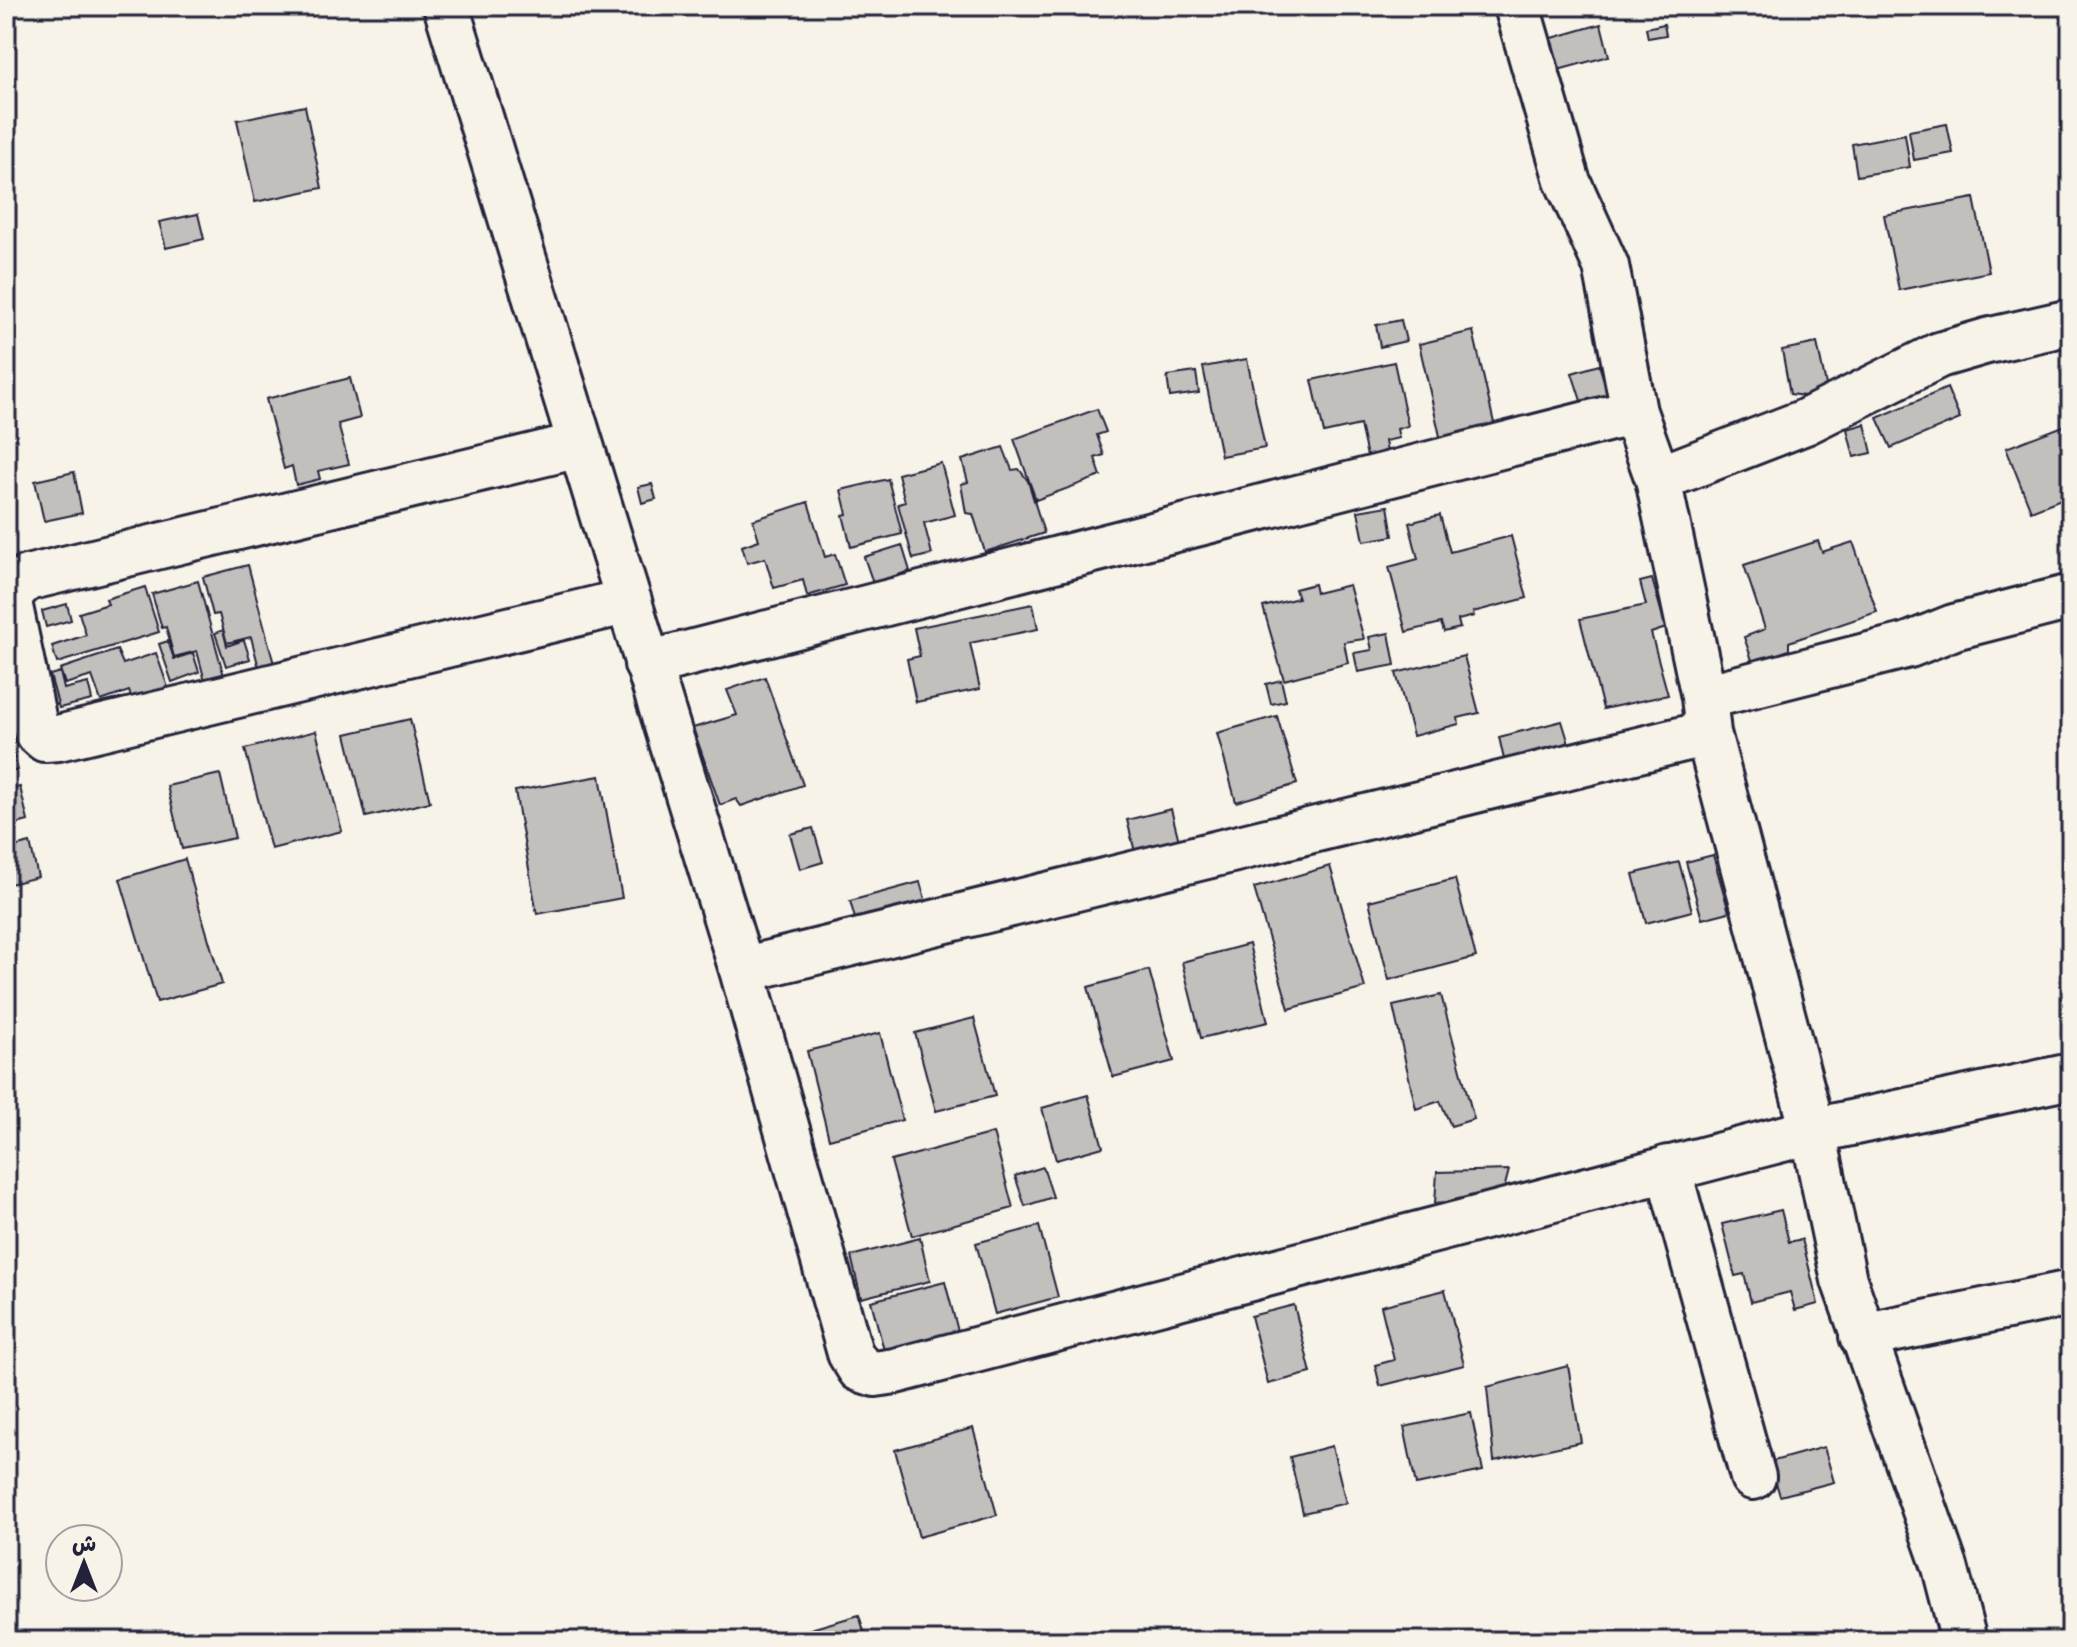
<svg xmlns="http://www.w3.org/2000/svg" width="2077" height="1647" font-family="Delius,'Playpen Sans Arabic',sans-serif">
	<style>
		.building { fill: #c2bfbd; stroke: #22223b; stroke-width: 2 }
		.lines { fill: none; stroke-linecap: round; stroke-linejoin: round }
		.minor-casing { stroke: #22223b; stroke-width: 50 }
		.minor { stroke: #f7f3e8; stroke-width: 44 }
	</style>
	<rect width="100%" height="100%" fill="#f7f3e8"/>
	<filter id="ink" filterUnits="userSpaceOnUse"><feTurbulence type="fractalNoise" baseFrequency=".0125" numOctaves="2"/><feDisplacementMap in="SourceGraphic" scale="16" xChannelSelector="R" yChannelSelector="G"/><feConvolveMatrix kernelMatrix="1 2 1 2 8 2 1 2 1" color-interpolation-filters="sRGB"/></filter>
	<g filter="url(#ink)">
		<path class="building" d="M 1601,24 L 1609,56 L 1558,70 L 1549,39 Z
			M 1664,24 L 1666,35 L 1648,38 L 1646,28 Z
			M 305,106 L 322,188 L 255,202 L 237,120 Z
			M 1947,124 L 1953,153 L 1914,160 L 1909,131 Z
			M 1905,134 L 1910,167 L 1857,176 L 1852,144 Z
			M 1974,198 L 1989,272 L 1899,290 L 1884,215 Z
			M 198,214 L 204,239 L 166,248 L 159,222 Z
			M 1401,320 L 1406,341 L 1380,347 L 1376,325 Z
			M 1473,331 L 1496,432 L 1442,445 L 1419,344 Z
			M 1817,343 L 1826,385 L 1819,398 L 1790,394 L 1782,350 Z
			M 1247,359 L 1265,448 L 1221,456 L 1203,367 Z
			M 1394,362 L 1408,426 L 1397,429 L 1399,438 L 1385,441 L 1387,452 L 1367,456 L 1360,425 L 1324,433 L 1312,380 Z
			M 1599,365 L 1611,401 L 1584,410 L 1572,373 Z
			M 1196,372 L 1199,393 L 1170,397 L 1167,376 Z
			M 350,378 L 360,418 L 338,424 L 349,464 L 318,471 L 320,479 L 296,485 L 292,466 L 284,469 L 266,399 Z
			M 1947,388 L 1960,419 L 1891,448 L 1877,418 Z
			M 1097,409 L 1106,432 L 1097,435 L 1104,455 L 1095,458 L 1101,476 L 1036,500 L 1014,439 Z
			M 2071,423 L 2071,495 L 2031,511 L 2006,448 Z
			M 1865,424 L 1872,453 L 1854,457 L 1847,429 Z
			M 1003,447 L 1012,470 L 1019,469 L 1028,481 L 1044,533 L 985,552 L 973,514 L 966,513 L 961,484 L 968,482 L 962,460 Z
			M 941,463 L 955,515 L 924,523 L 932,554 L 913,559 L 898,504 L 905,502 L 898,474 Z
			M 74,472 L 82,513 L 44,521 L 35,481 Z
			M 888,479 L 902,534 L 851,547 L 843,515 L 847,514 L 841,490 Z
			M 652,484 L 656,499 L 642,503 L 638,487 Z
			M 808,502 L 825,557 L 835,554 L 845,585 L 807,596 L 803,580 L 774,588 L 765,558 L 747,563 L 742,546 L 759,540 L 753,520 Z
			M 1388,506 L 1393,536 L 1364,541 L 1358,511 Z
			M 1440,515 L 1450,552 L 1511,536 L 1527,598 L 1473,612 L 1474,616 L 1458,620 L 1460,628 L 1444,632 L 1441,623 L 1406,632 L 1389,567 L 1418,559 L 1409,523 Z
			M 1818,541 L 1822,552 L 1853,542 L 1877,612 L 1789,642 L 1789,650 L 1753,663 L 1744,637 L 1765,629 L 1744,565 Z
			M 902,545 L 910,571 L 873,583 L 864,557 Z
			M 248,565 L 274,664 L 259,668 L 251,637 L 227,643 L 219,614 L 213,615 L 203,577 Z
			M 1652,579 L 1666,628 L 1651,633 L 1668,695 L 1603,709 L 1580,619 L 1646,605 L 1640,582 Z
			M 198,581 L 224,676 L 205,681 L 197,651 L 174,657 L 166,627 L 162,628 L 152,594 Z
			M 1314,584 L 1316,593 L 1349,585 L 1364,639 L 1344,642 L 1348,663 L 1284,680 L 1263,607 L 1298,598 L 1295,589 Z
			M 145,587 L 159,632 L 57,663 L 52,646 L 86,635 L 79,613 L 108,604 L 106,599 Z
			M 67,604 L 71,620 L 46,627 L 42,611 Z
			M 1033,604 L 1038,629 L 970,643 L 980,689 L 916,702 L 907,659 L 920,656 L 914,628 Z
			M 223,630 L 227,646 L 244,640 L 250,659 L 226,666 L 215,633 Z
			M 1389,633 L 1395,665 L 1358,672 L 1354,653 L 1372,650 L 1369,637 Z
			M 168,641 L 174,659 L 193,653 L 199,672 L 172,682 L 159,644 Z
			M 117,650 L 123,664 L 156,653 L 170,693 L 134,705 L 129,691 L 101,701 L 92,676 L 65,684 L 60,669 Z
			M 1464,656 L 1479,713 L 1458,718 L 1459,724 L 1413,736 L 1396,673 Z
			M 60,672 L 64,689 L 88,683 L 92,700 L 59,708 L 50,675 Z
			M 765,677 L 803,785 L 741,806 L 736,799 L 720,805 L 693,728 L 737,715 L 727,690 Z
			M 1281,680 L 1286,701 L 1271,704 L 1266,684 Z
			M 1277,716 L 1297,784 L 1236,802 L 1217,733 Z
			M 410,719 L 430,802 L 366,817 L 346,734 Z
			M 1562,721 L 1570,747 L 1505,764 L 1499,737 Z
			M 316,731 L 342,831 L 271,849 L 245,749 Z
			M 9,736 L 18,770 L 6,773 L 6,737 Z
			M 220,774 L 235,838 L 182,849 L 167,786 Z
			M 600,776 L 622,898 L 537,914 L 515,791 Z
			M 20,787 L 28,821 L 6,827 L 6,790 Z
			M 1171,809 L 1182,853 L 1138,864 L 1127,820 Z
			M 813,828 L 823,862 L 800,869 L 790,834 Z
			M 30,843 L 38,877 L 6,885 L 6,891 L 6,849 Z
			M 1713,855 L 1729,912 L 1702,919 L 1686,862 Z
			M 185,859 L 222,984 L 157,1002 L 120,879 Z
			M 1679,862 L 1692,911 L 1646,923 L 1633,874 Z
			M 1330,866 L 1365,988 L 1289,1009 L 1254,888 Z
			M 1455,879 L 1476,957 L 1389,980 L 1369,901 Z
			M 920,882 L 928,910 L 858,929 L 850,901 Z
			M 1249,944 L 1268,1022 L 1201,1038 L 1182,962 Z
			M 1149,970 L 1174,1061 L 1113,1077 L 1088,987 Z
			M 1441,995 L 1474,1119 L 1451,1126 L 1440,1101 L 1416,1109 L 1393,1006 Z
			M 974,1018 L 995,1096 L 936,1111 L 915,1033 Z
			M 880,1033 L 902,1120 L 829,1139 L 807,1051 Z
			M 1088,1095 L 1103,1147 L 1056,1160 L 1042,1108 Z
			M 993,1133 L 1013,1208 L 912,1236 L 891,1161 Z
			M 1043,1167 L 1053,1197 L 1025,1206 L 1015,1176 Z
			M 1509,1170 L 1502,1197 L 1435,1203 L 1437,1172 Z
			M 1781,1210 L 1789,1242 L 1802,1239 L 1818,1304 L 1795,1310 L 1790,1292 L 1751,1302 L 1744,1274 L 1735,1276 L 1722,1224 Z
			M 1039,1226 L 1058,1297 L 995,1314 L 976,1243 Z
			M 920,1238 L 930,1281 L 861,1298 L 851,1256 Z
			M 945,1282 L 959,1335 L 885,1354 L 871,1301 Z
			M 1445,1290 L 1464,1365 L 1380,1386 L 1375,1365 L 1394,1360 L 1381,1306 Z
			M 1294,1305 L 1311,1373 L 1268,1384 L 1251,1316 Z
			M 1568,1366 L 1581,1442 L 1494,1461 L 1487,1387 Z
			M 1471,1413 L 1483,1471 L 1416,1485 L 1404,1427 Z
			M 973,1428 L 997,1515 L 919,1537 L 895,1450 Z
			M 1332,1446 L 1346,1503 L 1303,1513 L 1290,1457 Z
			M 1824,1447 L 1834,1482 L 1780,1496 L 1770,1462 Z
			M 859,1615 L 867,1641 L 776,1641 L 776,1639 Z"/>
		<g class="lines">
			<g class="minor-casing">
				<path id="minor" d="M 446,6 L 742,970 L 850,1353 L 860,1369 L 875,1374 L 895,1371 L 1813,1131 L 2071,1076
					M 1517,6 L 1567,180 L 1606,266 L 1634,412 L 1658,479 L 1704,697 L 1708,733 L 1813,1131 L 1844,1280 L 1945,1567 L 1964,1641
					M 579,445 L 27,578 L 14,589 L 9,602 L 36,731 L 45,739 L 58,738 L 629,601
					M 1658,479 L 1805,422 L 1939,355 L 1987,341 L 2071,322
					M 647,664 L 1634,412
					M 1704,697 L 1909,645 L 1954,627 L 2071,597
					M 742,970 L 1708,733
					M 1668,1168 L 1753,1477
					M 1862,1336 L 2071,1293"/>
			</g>
			<use href="#minor" class="minor"/>
		</g>
	</g>
	<rect width="2077" height="1647" fill="none" stroke="#f7f3e8" stroke-width="32"/>
	<rect x="16" y="16" width="2045" height="1615" fill="none" stroke="#22223b" stroke-width="3" filter="url(#ink)"/>
	<g transform="translate(84 1563)"><circle r="38" fill="#f7f3e8" stroke="#a29fa3" stroke-width="2"/>
	<path d="M0-6L14 30L0 20L-14 30Z" fill="#22223b"/>
	<text y="-12" font-size="22" font-weight="bold" text-anchor="middle" fill="#22223b">ش</text>
	</g>
</svg>
